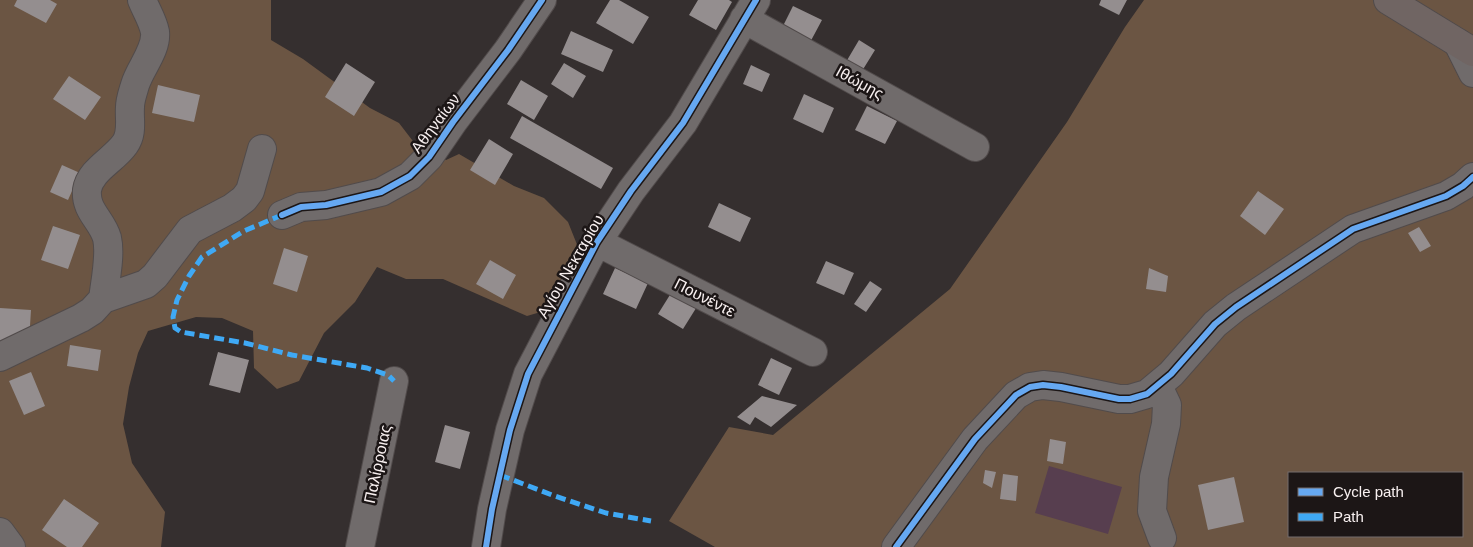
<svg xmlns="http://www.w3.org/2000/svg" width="1473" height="547" font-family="Helvetica,sans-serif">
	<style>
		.forest { fill: #6b5543; fill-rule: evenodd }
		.water { fill: #573e4f }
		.building { fill: #948e8f }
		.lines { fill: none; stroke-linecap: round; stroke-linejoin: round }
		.minor-casing { stroke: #514b4b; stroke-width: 30 }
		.major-casing { stroke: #514b4b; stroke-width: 30 }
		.minor { stroke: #706b6b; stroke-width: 28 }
		.major { stroke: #706563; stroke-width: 28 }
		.quiet { stroke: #3fa9f5; stroke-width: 5; stroke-dasharray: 10 5; stroke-linecap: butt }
		.cycleway-casing { stroke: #1c1616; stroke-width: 9 }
		.cycleway { stroke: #66a8f1; stroke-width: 6 }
		.labels { text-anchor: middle; stroke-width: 5; stroke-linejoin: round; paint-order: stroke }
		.street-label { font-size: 16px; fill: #f8f0f0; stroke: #1c1616 }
	</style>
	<rect width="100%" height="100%" fill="#352f2f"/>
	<path class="forest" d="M 0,0 L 271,0 L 271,40 L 303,59 L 370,108 L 399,123 L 419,149 L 446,160 L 459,154 L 514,186 L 544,198 L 568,222 L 578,247 L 566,275 L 544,311 L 527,316 L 443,279 L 406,279 L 377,267 L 355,302 L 324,333 L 299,381 L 277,389 L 254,368 L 253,331 L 222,318 L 196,317 L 148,331 L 138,353 L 129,387 L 123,424 L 132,463 L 165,512 L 161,547 L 0,547 Z
		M 1144,0 L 1473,0 L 1473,547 L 715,547 L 669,521 L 729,427 L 773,435 L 950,289 L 1067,122 L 1125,27 ZM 1289,473 L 1462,473 L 1462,536 L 1289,536 Z"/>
	<path class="water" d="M 1049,466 L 1122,487 L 1108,534 L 1035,513 Z"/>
	<path class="building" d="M 17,0 L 50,0 L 57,4 L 46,23 L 14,6 Z
		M 610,0 L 619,0 L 649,17 L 633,44 L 596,23 Z
		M 698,0 L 729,0 L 732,2 L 716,30 L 689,15 Z
		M 1101,0 L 1127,0 L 1119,15 L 1099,5 Z
		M 793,6 L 822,20 L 807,48 L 783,26 Z
		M 571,31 L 613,50 L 603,72 L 561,54 Z
		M 859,40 L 875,50 L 862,71 L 846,62 Z
		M 346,63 L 375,82 L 354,116 L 325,97 Z
		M 564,63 L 586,76 L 573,98 L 551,84 Z
		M 751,65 L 770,74 L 762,92 L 743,84 Z
		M 69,76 L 101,97 L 85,120 L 53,99 Z
		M 521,80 L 548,96 L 534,120 L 507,104 Z
		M 158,85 L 200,95 L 194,122 L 152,113 Z
		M 804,94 L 834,108 L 823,133 L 793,119 Z
		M 867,106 L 897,121 L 885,144 L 855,130 Z
		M 522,116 L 613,168 L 601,189 L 510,138 Z
		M 489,139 L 513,154 L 495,185 L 470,170 Z
		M 62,165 L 80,173 L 68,200 L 50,192 Z
		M 1258,191 L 1284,209 L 1265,235 L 1240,216 Z
		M 719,203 L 751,218 L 740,242 L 708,227 Z
		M 53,226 L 80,235 L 68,269 L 41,260 Z
		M 1419,227 L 1431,246 L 1420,252 L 1408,233 Z
		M 284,248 L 308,256 L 297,292 L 273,284 Z
		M 490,260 L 516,275 L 503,299 L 476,284 Z
		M 826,261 L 854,273 L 844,295 L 816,283 Z
		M 615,268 L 648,283 L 636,309 L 603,294 Z
		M 1149,268 L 1168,276 L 1166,292 L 1146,289 Z
		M 870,281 L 882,289 L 866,312 L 854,304 Z
		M 673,290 L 698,305 L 683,329 L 658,314 Z
		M 0,308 L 31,310 L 29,342 L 0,341 Z
		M 70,345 L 101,350 L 98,371 L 67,366 Z
		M 218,352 L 249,360 L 240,393 L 209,385 Z
		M 771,358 L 792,368 L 779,395 L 758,385 Z
		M 31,372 L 45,406 L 24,415 L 9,381 Z
		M 762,396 L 797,405 L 771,427 L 755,417 L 750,425 L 737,417 Z
		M 445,425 L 470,432 L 460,469 L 435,462 Z
		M 1050,439 L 1066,442 L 1063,464 L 1047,461 Z
		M 985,470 L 996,472 L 992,488 L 983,483 Z
		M 1003,474 L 1018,476 L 1016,501 L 1000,499 Z
		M 1234,477 L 1244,522 L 1208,530 L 1198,485 Z
		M 64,499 L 99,523 L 82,547 L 67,547 L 42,530 Z"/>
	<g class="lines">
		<g class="minor-casing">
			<path id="minor" d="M 744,19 L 975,147
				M 1458,43 L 1473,73
				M 282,215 L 301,207 L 326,205 L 381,192 L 410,176 L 429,157 L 453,122 L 508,50 L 542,0
				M 597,242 L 813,352
				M 103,299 C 105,282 111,255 107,238 C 102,220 85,211 87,190 C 90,170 114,160 125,144 C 133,133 129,120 130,107 C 130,100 133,92 135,85 C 140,68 157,50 155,32 C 153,21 146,10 142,0
				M 0,357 L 81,318 L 92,311 L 103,299 L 146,284 L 155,276 L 190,230 L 232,208 L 244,199 L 250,191 L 262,149
				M 1158,386 L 1167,405 L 1166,424 L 1154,477 L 1152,511 L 1162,538
				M 0,532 L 11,547
				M 360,547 L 394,381
				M 486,547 L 492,509 L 510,430 L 528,374 L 597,242 L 631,191 L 683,123 L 756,0
				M 896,547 L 975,439 L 1016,395 L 1030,387 L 1043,385 L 1061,387 L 1119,399 L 1130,399 L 1147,394 L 1171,374 L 1215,324 L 1236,307 L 1353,229 L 1446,196 L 1463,186 L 1473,177"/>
		</g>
		<g class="major-casing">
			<path id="major" d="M 1388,0 L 1473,52"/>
		</g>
		<use href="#minor" class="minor"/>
		<use href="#major" class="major"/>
		<path class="quiet" d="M 282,215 L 244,231 L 202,257 L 189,276 L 177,300 L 173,317 L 175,328 L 181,332 L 245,343 L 292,355 L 367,368 L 388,375 L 394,381
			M 500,475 L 552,495 L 606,513 L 651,521"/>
		<g class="cycleway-casing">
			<path id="cycleway" d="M 282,215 L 301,207 L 326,205 L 381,192 L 410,176 L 429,157 L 453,122 L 508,50 L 542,0
				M 486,547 L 492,509 L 510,430 L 528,374 L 597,242 L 631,191 L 683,123 L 756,0
				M 896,547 L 975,439 L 1016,395 L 1030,387 L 1043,385 L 1061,387 L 1119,399 L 1130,399 L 1147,394 L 1171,374 L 1215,324 L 1236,307 L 1353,229 L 1446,196 L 1463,186 L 1473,177"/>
		</g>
		<use href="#cycleway" class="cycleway"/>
	</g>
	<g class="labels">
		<g class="street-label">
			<text transform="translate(860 82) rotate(29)" y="6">Ιθώμης</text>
			<text transform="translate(435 123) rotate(-53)" y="6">Αθηναίων</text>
			<text transform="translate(570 266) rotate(-60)" y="6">Αγίου Νεκταρίου</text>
			<text transform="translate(705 297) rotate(27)" y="6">Πουνέντε</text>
			<text transform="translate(377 464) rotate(-78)" y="6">Παλίρροιας</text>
		</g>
	</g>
	<rect x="1288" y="472" width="175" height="65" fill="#1c1616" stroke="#746d6d"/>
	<rect x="1298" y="488" width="25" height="8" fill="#66a8f1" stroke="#746d6d"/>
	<text x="1333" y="497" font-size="15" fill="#f8f0f0">Cycle path</text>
	<rect x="1298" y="513" width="25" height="8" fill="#3fa9f5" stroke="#746d6d"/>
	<text x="1333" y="522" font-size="15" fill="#f8f0f0">Path</text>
</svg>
